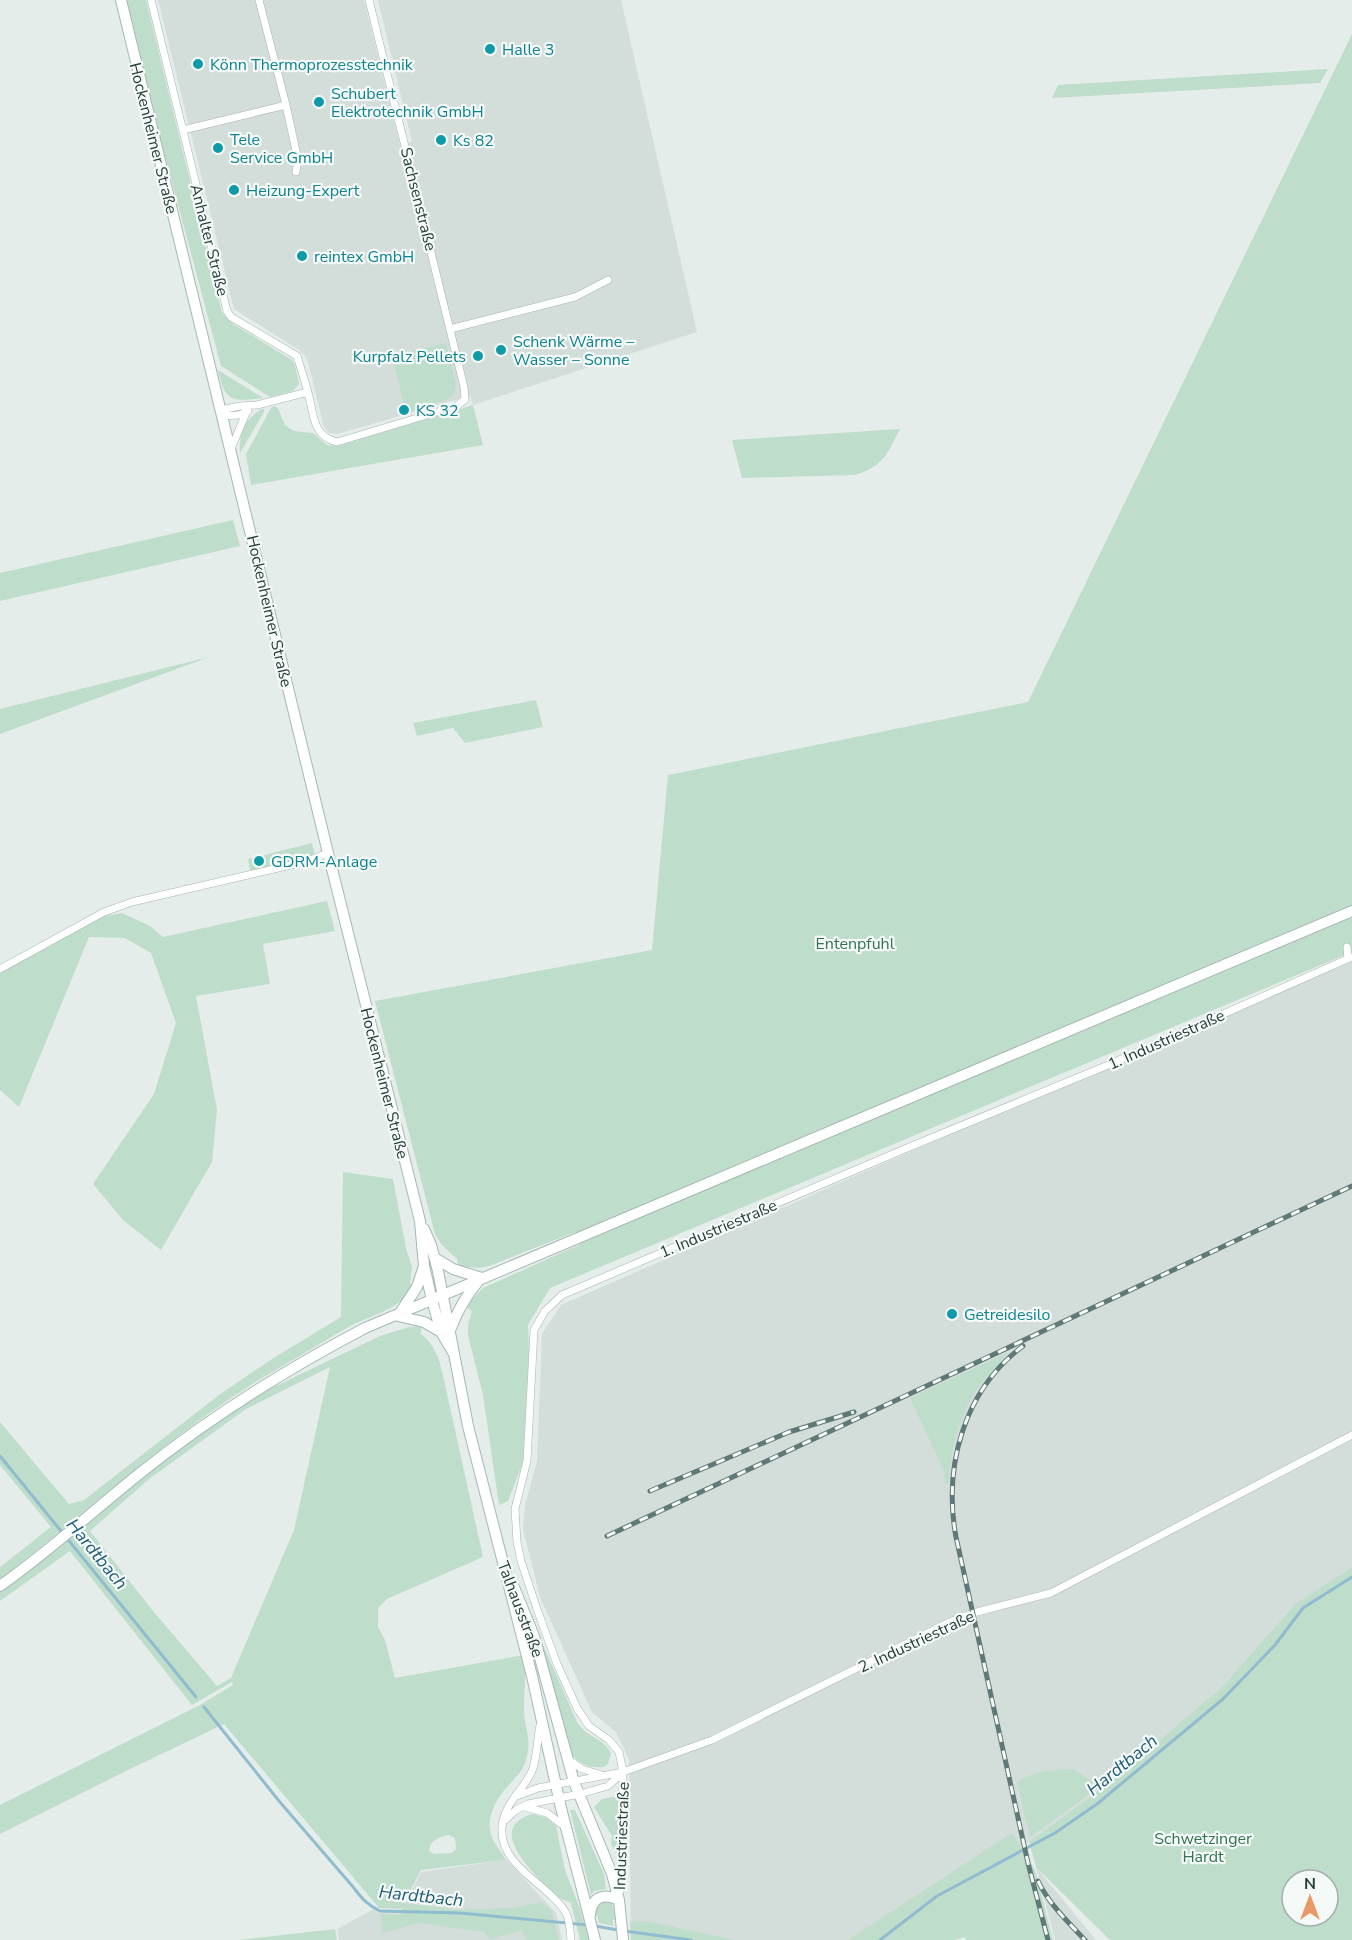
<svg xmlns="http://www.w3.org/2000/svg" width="1352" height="1940" font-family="'Nunito Sans',sans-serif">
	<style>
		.built { fill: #d3ddda }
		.green { fill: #bfddcb; fill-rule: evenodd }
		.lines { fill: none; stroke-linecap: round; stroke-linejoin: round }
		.stream { stroke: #90bccf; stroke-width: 3 }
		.street-casing { stroke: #a8b5b2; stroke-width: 8 }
		.secondary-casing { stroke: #a3b8b4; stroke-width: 12 }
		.street { stroke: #fff; stroke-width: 7 }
		.secondary { stroke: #fff; stroke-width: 10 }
		.rail-casing { stroke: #5f7976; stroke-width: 5 }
		.rail { stroke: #f5faf8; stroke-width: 3; stroke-dasharray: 9; stroke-linecap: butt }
		.culture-dot { fill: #0f9aa8; stroke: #f5faf8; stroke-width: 2 }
		.labels { text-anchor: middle; stroke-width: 4.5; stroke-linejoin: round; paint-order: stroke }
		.culture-label { font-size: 16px; fill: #0d838f; stroke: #f5faf8; text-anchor: start }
		.street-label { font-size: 16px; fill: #253e3b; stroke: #f5faf8 }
		.park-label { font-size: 16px; fill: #317353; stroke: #f5faf8 }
		.water-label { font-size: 18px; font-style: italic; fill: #215d77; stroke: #f5faf8 }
	</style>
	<rect width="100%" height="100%" fill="#e5edea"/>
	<path class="built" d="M 158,0 L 364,0 L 400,145 L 412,142 L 378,0 L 621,0 L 697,332 L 473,405 L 470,396 L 337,434 L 329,433 L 324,427 L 308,362 L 305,356 L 299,350 L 234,309 Z
		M 1352,958 L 1352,1567 L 1295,1604 L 1223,1686 L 1113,1780 L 1029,1842 L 937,1895 L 879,1940 L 631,1940 L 629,1759 L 616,1732 L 592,1712 L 540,1597 L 523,1529 L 525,1506 L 537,1461 L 542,1334 L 561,1305 Z
		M 506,1860 L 556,1913 L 562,1940 L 339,1940 L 337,1929 L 374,1909 L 402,1910 L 421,1872 Z
		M 1036,1867 L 1096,1940 L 1055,1940 Z"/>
	<path class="green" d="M 127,0 L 146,0 L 222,313 L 233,324 L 292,360 L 295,365 L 299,384 L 293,391 L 270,397 L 221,366 L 160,137 Z
		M 1352,34 L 1352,952 L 550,1288 L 528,1325 L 529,1352 L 523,1462 L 508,1501 L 499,1505 L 483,1395 L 468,1335 L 468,1325 L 472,1311 L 465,1306 L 483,1288 L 581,1244 L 575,1232 L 489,1266 L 478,1268 L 458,1266 L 457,1259 L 442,1245 L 435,1234 L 375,1001 L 652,950 L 668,775 L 1028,702 Z
		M 1328,69 L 1320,83 L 1052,98 L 1058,85 Z
		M 446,343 L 456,384 L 454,394 L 446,400 L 406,412 L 392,356 Z
		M 218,370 L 263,398 C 232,402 225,402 218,370 Z
		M 473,405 L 483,445 L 251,485 L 246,454 L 271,408 L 274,406 L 278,408 L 285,425 L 289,428 L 294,431 L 313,433 L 327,445 L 338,446 Z
		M 262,409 L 264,409 L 264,412 L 240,453 C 240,431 242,421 262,409 Z
		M 900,429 C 887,454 884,466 855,475 L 742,478 L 732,440 Z
		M 233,520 L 240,546 L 0,601 L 0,573 Z
		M 209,657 L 0,734 L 0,709 Z
		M 536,700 L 543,727 L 465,743 L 453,728 L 417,736 L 413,723 Z
		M 312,843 L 315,856 L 250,871 L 248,859 Z
		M 327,901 L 335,931 L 263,944 L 270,984 L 196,996 L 217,1110 L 212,1162 L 161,1250 L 123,1220 L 93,1184 L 154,1094 L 176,1023 L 151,953 L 125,938 L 89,937 L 19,1107 L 0,1090 L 0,973 L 104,916 L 122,913 L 150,926 L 163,937 Z
		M 343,1172 L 393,1179 L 406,1248 L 412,1267 L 410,1283 L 413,1287 C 399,1310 374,1314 352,1325 C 327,1339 302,1355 277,1369 C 177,1428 92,1508 0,1579 L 0,1567 L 51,1527 L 0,1465 L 0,1422 L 69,1504 L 84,1500 L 219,1395 L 272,1359 L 341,1317 Z
		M 421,1326 L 421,1334 C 434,1345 438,1355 442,1371 L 483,1557 L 387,1599 L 378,1608 L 378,1627 L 385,1640 L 395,1678 L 524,1655 C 527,1673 524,1688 524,1706 C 523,1727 533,1735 526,1760 C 523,1771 515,1778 508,1786 C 495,1800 484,1821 493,1840 C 497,1847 502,1853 506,1860 L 421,1870 L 404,1903 L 457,1910 L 513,1908 L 541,1902 L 552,1911 L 553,1918 L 559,1940 L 526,1940 L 522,1930 L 490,1939 L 484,1932 L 418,1923 L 382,1933 L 381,1914 L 401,1915 L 403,1907 L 401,1909 L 379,1908 L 224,1724 L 126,1771 L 0,1834 L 0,1805 L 200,1705 L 233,1685 L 232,1682 L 192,1705 L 70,1551 L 0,1601 L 0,1592 L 62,1544 L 132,1485 L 212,1424 L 255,1396 L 380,1336 L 409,1327 ZM 330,1367 L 294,1530 L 231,1678 L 217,1686 L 153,1611 L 90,1531 L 149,1479 L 246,1409 ZM 449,1835 L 455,1838 L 456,1849 L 452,1853 L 434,1854 L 429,1851 C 431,1839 438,1838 449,1835 Z
		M 1007,1353 C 1001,1364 988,1374 980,1385 C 960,1412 950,1450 949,1483 L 944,1483 L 945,1473 L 910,1398 Z
		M 1352,1567 L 1352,1940 L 1110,1940 L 1036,1867 L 1029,1842 L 1113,1780 L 1223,1686 L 1295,1604 ZM 1292,1880 L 1328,1880 L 1328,1916 L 1292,1916 Z
		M 528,1611 L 577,1722 C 588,1739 603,1737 611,1753 L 608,1764 L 604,1767 C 590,1768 579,1765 571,1753 Z
		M 1074,1769 L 1099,1787 L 1030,1837 L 1017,1782 C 1037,1770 1051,1770 1074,1769 Z
		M 619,1796 L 617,1852 L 616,1853 L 611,1844 L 612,1836 L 594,1807 L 602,1799 Z
		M 570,1810 L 575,1810 L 604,1874 L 606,1889 L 594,1891 L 591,1895 Z
		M 532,1814 L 545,1817 L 556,1826 L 565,1870 L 580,1909 L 589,1940 L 580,1940 L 571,1903 C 565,1900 559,1898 554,1894 C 548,1889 543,1882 537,1877 C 521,1859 492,1826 532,1814 Z
		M 1012,1833 L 1035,1870 L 1053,1940 L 966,1940 L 965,1937 L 955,1940 L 848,1940 Z
		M 610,1900 L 613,1906 L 616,1919 L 613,1920 L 613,1926 L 599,1923 L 597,1915 L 595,1915 L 598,1901 Z
		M 646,1921 L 734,1940 L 631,1940 L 630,1922 Z
		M 335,1929 L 337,1940 L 238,1940 Z"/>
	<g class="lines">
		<path class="stream" d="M 0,1456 L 196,1697
			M 204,1707 L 279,1801 L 354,1888 C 362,1899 368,1905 380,1911 L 460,1913 L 588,1925
			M 595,1926 L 618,1930
			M 624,1931 L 691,1940
			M 880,1940 L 937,1896 L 1055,1833 L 1097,1804 L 1223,1699 L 1275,1645 L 1303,1608 L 1352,1577"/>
		<g class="street-casing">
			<path id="street" d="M 151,0 L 227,311 L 231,317 L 297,356 L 308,392 L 257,405 L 240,406 L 221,410
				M 286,105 L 298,160 L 296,172
				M 183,130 L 286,105 L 259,0
				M 450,329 L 575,297 L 608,280
				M 308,392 C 314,415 312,436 337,442 L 457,406 L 465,399 L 464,387 L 369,0
				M 223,416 L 239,415 L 248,411
				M 231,449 L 246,413
				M 1347,947 L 1348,959
				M 0,969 L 104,912 L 132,902 L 308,861 L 328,853
				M 540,1725 C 537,1739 537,1759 532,1771 C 523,1791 504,1803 502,1827 C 499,1867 548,1883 566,1913 C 570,1920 570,1932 571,1940
				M 569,1760 L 582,1769 L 602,1775
				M 517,1796 L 538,1788 L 623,1772 L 712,1740 L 950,1622 L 973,1613 L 1051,1593 L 1352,1435
				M 525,1807 L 547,1813 L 565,1827
				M 504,1821 L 516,1810 L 528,1804 L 580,1794 L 608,1786 L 623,1772
				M 620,1891 L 623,1772 L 619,1752 L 609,1740 L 589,1726 L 577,1708 L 557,1664 L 537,1609 L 521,1561 L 517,1542 L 515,1509 L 527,1461 L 534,1330 L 545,1311 L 562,1295 L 907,1148 L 1108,1065 L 1352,957"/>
		</g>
		<g class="secondary-casing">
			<path id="secondary" d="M 121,0 L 328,853 L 420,1221 L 424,1266 L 432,1300 L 441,1332 L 454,1354
				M 424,1229 L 431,1245 L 438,1271 L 468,1426 L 532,1676 L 561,1808 L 595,1940
				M 435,1258 L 453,1269 L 482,1278
				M 400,1313 L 417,1287 L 424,1266
				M 398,1316 L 424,1322 L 441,1332
				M 451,1328 C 458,1309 466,1296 479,1280
				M 513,1585 L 534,1636 L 574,1782 L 612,1874 L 619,1900 L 623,1940
				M 0,1586 C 48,1552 93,1511 139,1474 C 210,1417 285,1370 365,1328 L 1352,911
				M 590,1915 C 592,1896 604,1893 619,1900"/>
		</g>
		<use href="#street" class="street"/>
		<use href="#secondary" class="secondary"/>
		<g class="rail-casing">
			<path id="rail" d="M 1023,1346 C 964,1390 943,1466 956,1537 L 1028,1863 L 1048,1940
				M 650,1491 L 789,1432 L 854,1412
				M 607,1536 L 1352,1186
				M 1038,1881 C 1049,1904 1068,1922 1085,1940"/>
		</g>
		<use href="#rail" class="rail"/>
	</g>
	<g class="culture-dot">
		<circle cx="490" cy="49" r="6"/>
		<circle cx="198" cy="64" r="6"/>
		<circle cx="319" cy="102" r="6"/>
		<circle cx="441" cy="140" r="6"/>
		<circle cx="218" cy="148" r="6"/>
		<circle cx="234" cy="190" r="6"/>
		<circle cx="302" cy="256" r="6"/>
		<circle cx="501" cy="350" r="6"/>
		<circle cx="478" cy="356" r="6"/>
		<circle cx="404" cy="410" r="6"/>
		<circle cx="259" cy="861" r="6"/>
		<circle cx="952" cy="1314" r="6"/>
	</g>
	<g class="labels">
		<g class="culture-label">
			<text x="502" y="55">Halle 3</text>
			<text x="210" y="70">Könn Thermoprozesstechnik</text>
			<text x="331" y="99">Schubert<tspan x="331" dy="18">Elektrotechnik GmbH</tspan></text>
			<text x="230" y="145">Tele<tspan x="230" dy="18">Service GmbH</tspan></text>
			<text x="453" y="146">Ks 82</text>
			<text x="246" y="196">Heizung-Expert</text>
			<text x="314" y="262">reintex GmbH</text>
			<text x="513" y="347">Schenk Wärme –<tspan x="513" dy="18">Wasser – Sonne</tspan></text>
			<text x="466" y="362" text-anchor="end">Kurpfalz Pellets</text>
			<text x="416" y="416">KS 32</text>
			<text x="271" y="867">GDRM-Anlage</text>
			<text x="964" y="1320">Getreidesilo</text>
		</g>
		<g class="street-label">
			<text transform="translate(154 138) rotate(76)" y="6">Hockenheimer Straße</text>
			<text transform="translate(419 199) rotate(76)" y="6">Sachsenstraße</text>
			<text transform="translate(210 240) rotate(76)" y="6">Anhalter Straße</text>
			<text transform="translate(270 611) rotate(77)" y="6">Hockenheimer Straße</text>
			<text transform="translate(1166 1039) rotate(-24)" y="6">1. Industriestraße</text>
			<text transform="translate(385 1083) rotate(76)" y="6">Hockenheimer Straße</text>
			<text transform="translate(718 1228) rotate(-23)" y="6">1. Industriestraße</text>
			<text transform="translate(521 1609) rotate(69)" y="6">Talhausstraße</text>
			<text transform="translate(916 1641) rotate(-25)" y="6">2. Industriestraße</text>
			<text transform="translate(621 1836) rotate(-88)" y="6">Industriestraße</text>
		</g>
		<g class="park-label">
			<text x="855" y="949">Entenpfuhl</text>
			<text x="1203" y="1844">Schwetzinger<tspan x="1203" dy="18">Hardt</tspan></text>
		</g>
		<g class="water-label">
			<text transform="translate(97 1554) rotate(51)" y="6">Hardtbach</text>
			<text transform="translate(1122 1765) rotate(-39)" y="6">Hardtbach</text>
			<text transform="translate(421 1896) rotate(6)" y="6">Hardtbach</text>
		</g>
	</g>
	<g transform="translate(1310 1898)"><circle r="28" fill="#f5faf8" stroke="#a2afac" stroke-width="1.5"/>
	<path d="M0-4.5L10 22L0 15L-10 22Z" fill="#ea9865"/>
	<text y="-9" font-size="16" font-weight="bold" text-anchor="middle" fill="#253e3b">N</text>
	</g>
</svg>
